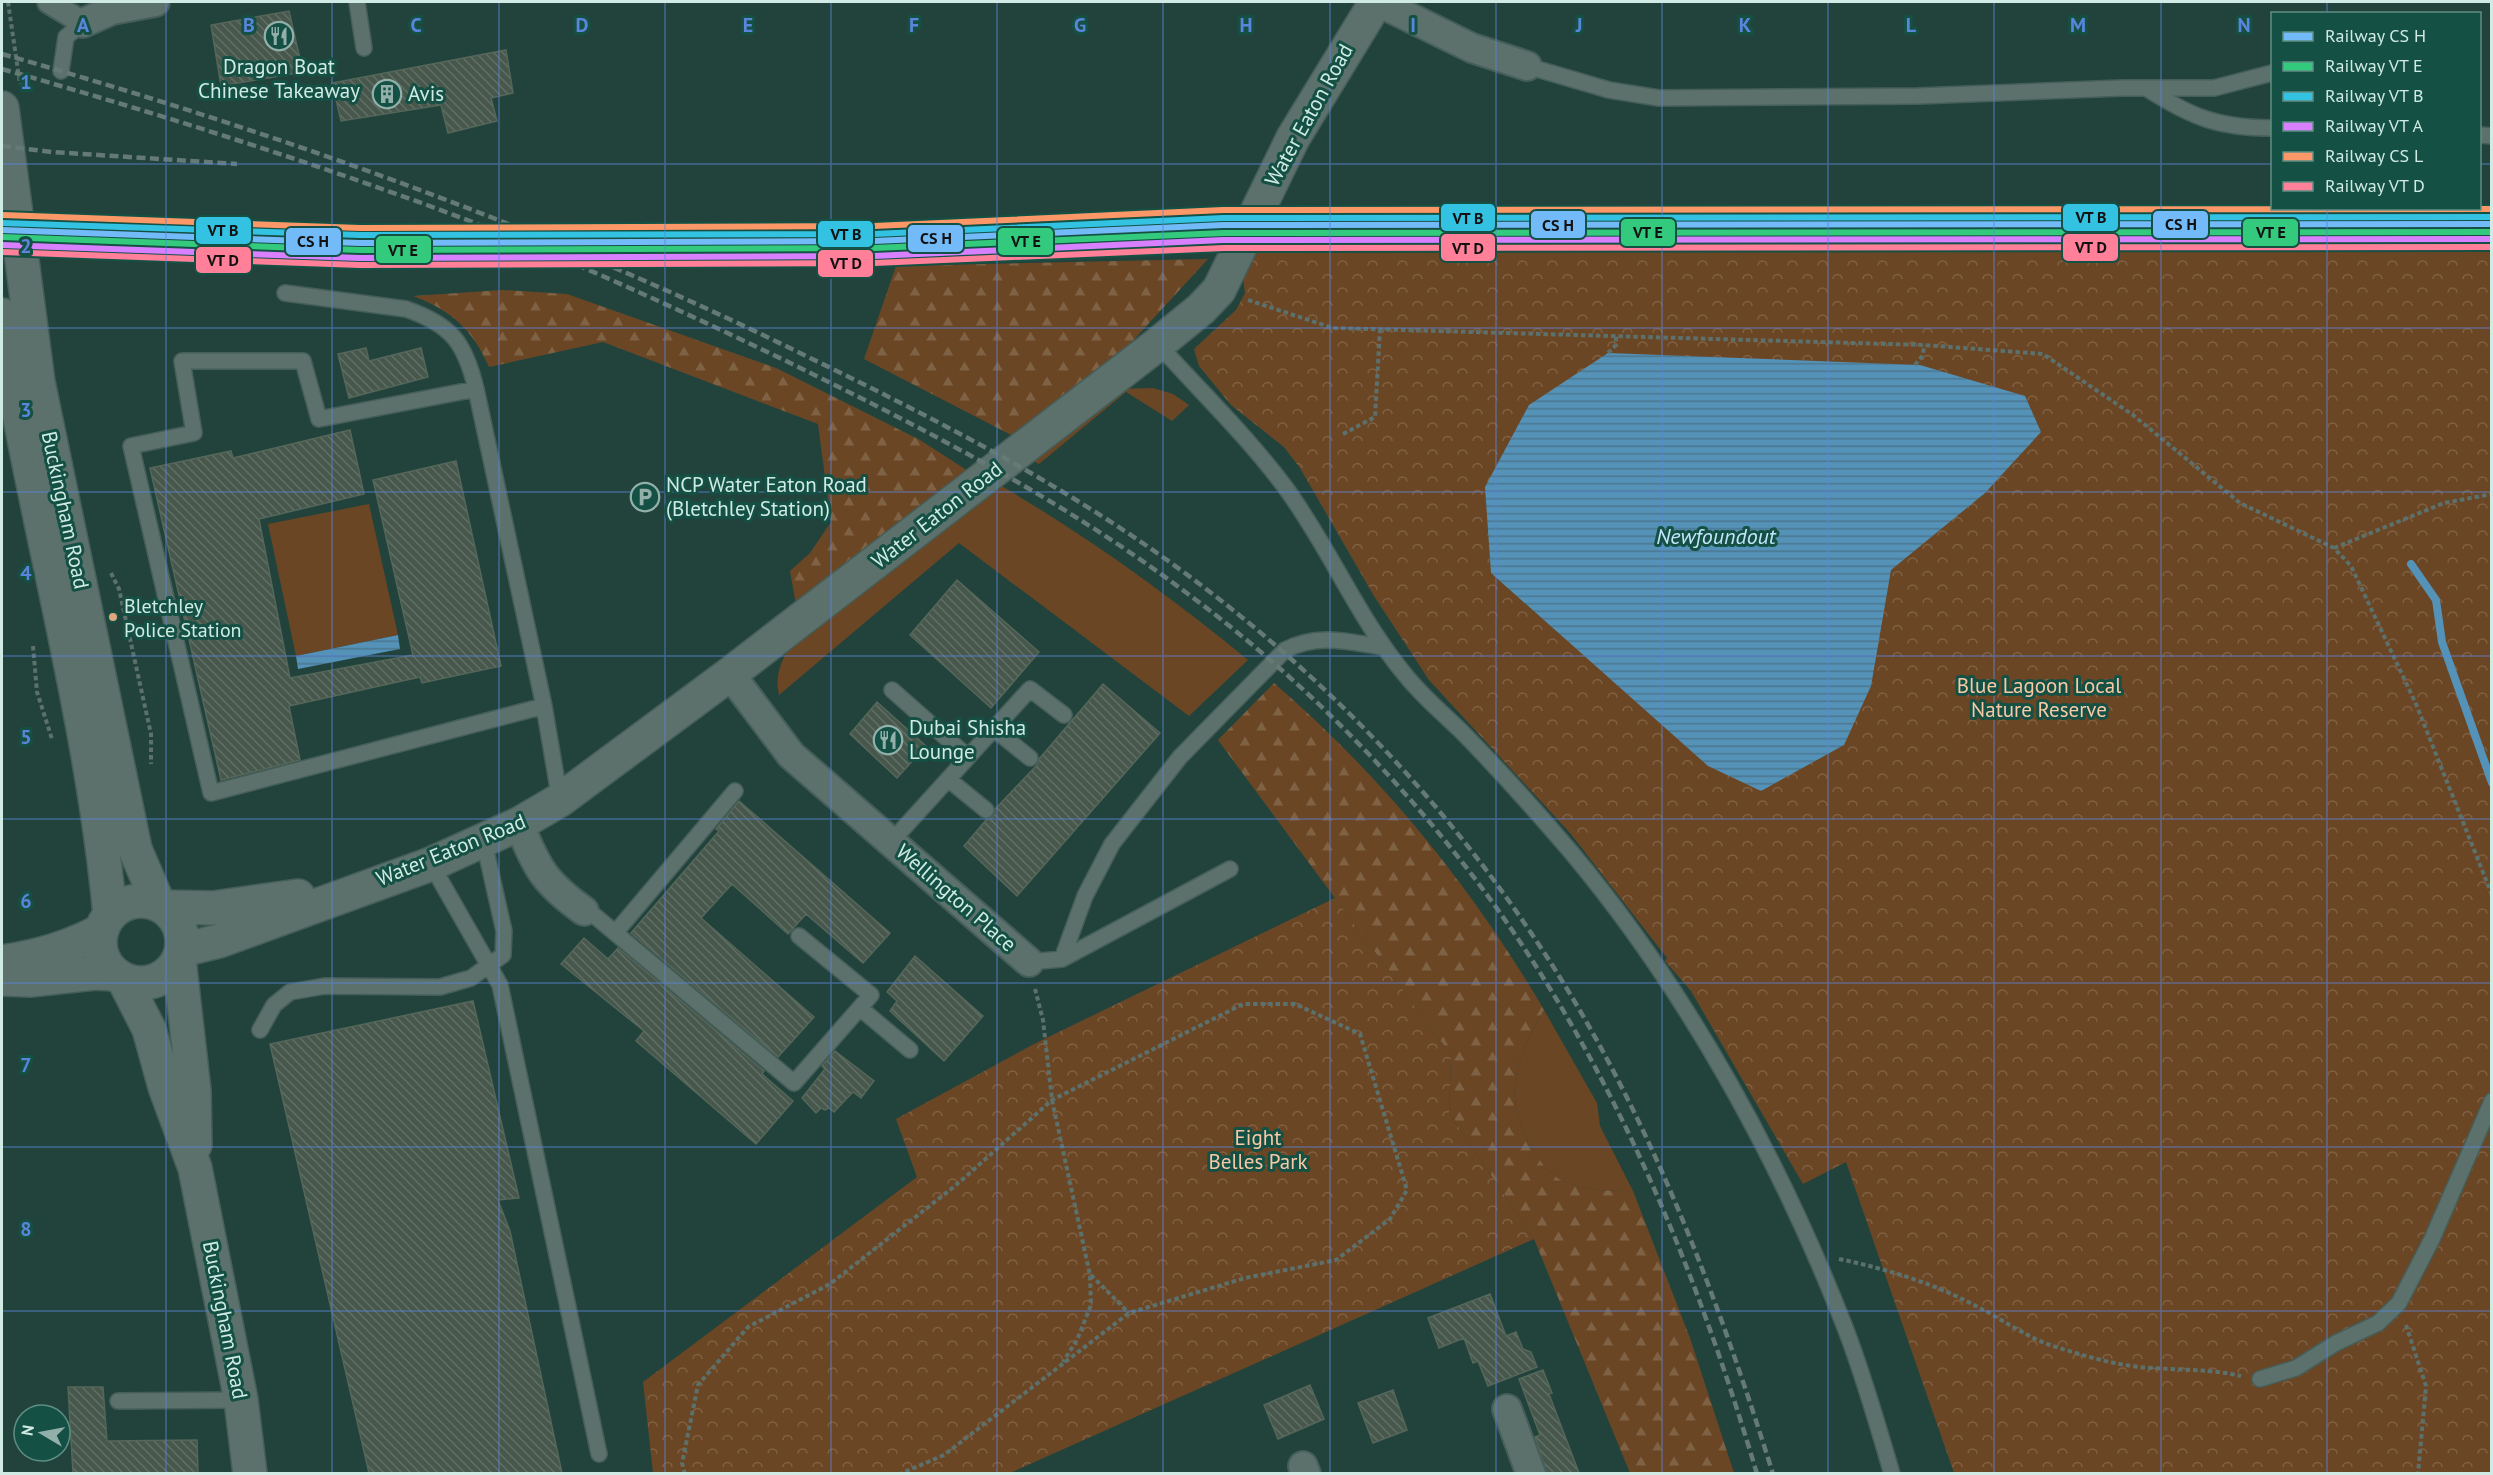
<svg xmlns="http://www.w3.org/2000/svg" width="2493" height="1475" font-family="'PT Sans',sans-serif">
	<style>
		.grass { fill: #6b4625 }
		.forest { fill: url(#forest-firs) }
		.park { fill: url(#park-crowns) }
		.water { fill: url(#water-rules) }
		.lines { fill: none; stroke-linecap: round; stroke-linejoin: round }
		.stream { stroke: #5492b7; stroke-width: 8 }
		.building { fill: url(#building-back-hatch); stroke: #55665a; stroke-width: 1.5 }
		.service-casing { stroke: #455e59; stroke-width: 18 }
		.pedestrian-casing { stroke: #455e59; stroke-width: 26 }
		.minor-casing { stroke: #455e59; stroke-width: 32 }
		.tertiary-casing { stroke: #455e59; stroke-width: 36 }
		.secondary-casing { stroke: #455e59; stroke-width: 36 }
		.path { stroke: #5c706c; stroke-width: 4; stroke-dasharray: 4.5 3; stroke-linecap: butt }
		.service { stroke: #5c716c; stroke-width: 15 }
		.pedestrian { stroke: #5c716c; stroke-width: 22 }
		.minor { stroke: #5c716c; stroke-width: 28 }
		.tertiary { stroke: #5c716c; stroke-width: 33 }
		.secondary { stroke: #5c716c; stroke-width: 33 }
		.rail { stroke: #657975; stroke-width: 4.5; stroke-dasharray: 9 4.5; stroke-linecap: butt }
		.rail-1-casing { stroke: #155044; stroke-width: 10 }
		.rail-2-casing { stroke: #155044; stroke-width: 10 }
		.rail-3-casing { stroke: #155044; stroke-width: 10 }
		.rail-4-casing { stroke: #155044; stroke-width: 10 }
		.rail-5-casing { stroke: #155044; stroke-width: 10 }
		.rail-6-casing { stroke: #155044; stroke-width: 10 }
		.rail-1 { stroke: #73baf8; stroke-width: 6 }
		.rail-2 { stroke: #33ca7d; stroke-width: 6 }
		.rail-3 { stroke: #33c2e2; stroke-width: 6 }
		.rail-4 { stroke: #d880ff; stroke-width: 6 }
		.rail-5 { stroke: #fc9868; stroke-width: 6 }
		.rail-6 { stroke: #ff8098; stroke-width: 6 }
		.grid { fill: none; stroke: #5b85dc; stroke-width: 1.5; stroke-opacity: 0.55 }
		.bus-dot { fill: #dfa77e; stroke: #155044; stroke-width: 2 }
		.labels { text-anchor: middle; stroke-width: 6; stroke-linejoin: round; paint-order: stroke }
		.bus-label { font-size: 20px; fill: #cfebe4; stroke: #155044; text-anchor: start }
		.poi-label { font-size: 21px; fill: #cfebe4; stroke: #155044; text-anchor: start }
		.street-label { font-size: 21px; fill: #cfebe4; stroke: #155044 }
		.park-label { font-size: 21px; fill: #f9c9a6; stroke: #155044 }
		.water-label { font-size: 22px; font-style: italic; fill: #c2e5fc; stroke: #155044 }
		.grid-label { font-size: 20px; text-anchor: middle; font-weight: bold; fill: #5b85dc; stroke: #155044; stroke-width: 6; stroke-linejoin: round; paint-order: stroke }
		.line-badge { stroke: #155044; stroke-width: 2 }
		.pale-badge-label { font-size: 16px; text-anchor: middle; font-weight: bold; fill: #111 }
	</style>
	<defs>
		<pattern id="forest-firs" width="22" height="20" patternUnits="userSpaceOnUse" patternTransform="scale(1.5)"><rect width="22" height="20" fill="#6b4625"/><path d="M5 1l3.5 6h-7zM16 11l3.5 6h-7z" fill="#7f6144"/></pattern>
		<pattern id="park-crowns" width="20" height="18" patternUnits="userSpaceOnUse" patternTransform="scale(1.5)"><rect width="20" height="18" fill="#6b4625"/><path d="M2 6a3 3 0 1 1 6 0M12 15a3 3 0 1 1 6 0" fill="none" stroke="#7f6144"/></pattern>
		<pattern id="water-rules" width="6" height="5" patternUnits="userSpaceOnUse" patternTransform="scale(1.5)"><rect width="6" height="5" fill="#5492b7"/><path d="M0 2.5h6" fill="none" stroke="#4c778f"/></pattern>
		<pattern id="building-back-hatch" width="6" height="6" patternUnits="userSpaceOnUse" patternTransform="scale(1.5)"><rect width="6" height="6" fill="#47574c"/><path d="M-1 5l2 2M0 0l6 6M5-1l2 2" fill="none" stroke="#606f66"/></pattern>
	</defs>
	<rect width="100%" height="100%" fill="#22433c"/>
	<path class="grass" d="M 1153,388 L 1173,394 L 1189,405 L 1172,421 L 1126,392 L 1039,464 L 1024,456 L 1115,389 Z
		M 993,481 C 1084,534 1168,594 1248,660 L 1189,716 L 959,543 L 779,695 C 775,676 780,663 790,646 Z
		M 369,504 L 398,635 L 296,656 L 268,524 Z
		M 1544,1010 L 1597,1103 L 1600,1126 L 1633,1191 C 1610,1191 1586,1191 1565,1182 C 1552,1177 1540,1162 1533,1150 C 1501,1098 1515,1059 1544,1010 Z"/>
	<path class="forest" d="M 1208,259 L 1128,346 L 1019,439 L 864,359 L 896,266 Z
		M 502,290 L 567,294 L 776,368 L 920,440 L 968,471 L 796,605 L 790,571 L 810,553 L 831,522 L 818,424 L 603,342 L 489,367 C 472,329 452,311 413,296 Z
		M 1274,683 C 1381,775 1473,888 1544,1010 C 1515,1059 1501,1098 1533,1150 C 1540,1162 1552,1177 1565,1182 C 1587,1191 1610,1191 1633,1191 L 1690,1338 L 1734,1473 L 1630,1473 L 1534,1239 L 1449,1113 L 1451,1055 L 1218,740 Z"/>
	<path class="park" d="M 1255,236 L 1565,245 L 2292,245 L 2491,242 L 2491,1473 L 1954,1473 L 1846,1162 L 1803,1184 L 1691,991 L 1665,961 L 1667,958 L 1570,833 L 1429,680 L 1374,596 L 1300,468 L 1284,447 L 1231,405 L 1199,366 L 1194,349 L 1236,310 L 1245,293 L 1242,270 Z
		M 1335,898 L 1451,1055 L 1449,1113 L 1534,1239 L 1010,1473 L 653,1473 L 643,1382 L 917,1177 L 896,1119 L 1034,1044 Z"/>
	<path class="water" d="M 1608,353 L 1920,365 L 2025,396 L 2041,432 L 1985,493 L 1891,570 L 1871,686 L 1844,745 L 1761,791 L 1708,766 L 1491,573 L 1485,487 L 1529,405 Z
		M 398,635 L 400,649 L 298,669 L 296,656 Z"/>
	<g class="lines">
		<path class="stream" d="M 2411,564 L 2436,600 L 2442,642 L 2492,783"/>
	</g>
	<path class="building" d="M 289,11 L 303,72 L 221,86 L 211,25 Z
		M 506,50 L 513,93 L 491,98 L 497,121 L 448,133 L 441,105 L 341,121 L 332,83 Z
		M 366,348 L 369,361 L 421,348 L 428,377 L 349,398 L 338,354 Z
		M 350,430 L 364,494 L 259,519 L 290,678 L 413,655 L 373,480 L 456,461 L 501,666 L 422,683 L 420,677 L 289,706 L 300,760 L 221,780 L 150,468 L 231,451 L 233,458 Z
		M 957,580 L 1039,652 L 991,708 L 910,635 Z
		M 1103,684 L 1160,733 L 1017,896 L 964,846 L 987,819 L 993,817 L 995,809 L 1037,765 L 1040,758 Z
		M 877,702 L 926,746 L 897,778 L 850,734 Z
		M 739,801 L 890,933 L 863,963 L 806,914 L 788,934 L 732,884 L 701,918 L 814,1017 L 778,1057 L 631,933 L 719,831 L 716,829 Z
		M 584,938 L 608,959 L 618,948 L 764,1071 L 762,1074 L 793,1101 L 756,1144 L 636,1041 L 644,1031 L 561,964 Z
		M 915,956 L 983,1016 L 944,1061 L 890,1011 L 897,1001 L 887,992 Z
		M 473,1001 L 519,1198 L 498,1200 L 510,1231 L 562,1473 L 369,1473 L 270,1044 Z
		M 835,1051 L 874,1081 L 861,1098 L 853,1092 L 834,1112 L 829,1108 L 825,1110 L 821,1108 L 816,1113 L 802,1098 L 825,1069 L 822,1066 Z
		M 1490,1294 L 1506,1336 L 1516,1332 L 1523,1349 L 1531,1352 L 1537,1367 L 1488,1386 L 1478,1361 L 1473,1363 L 1464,1338 L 1439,1348 L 1428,1318 Z
		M 1543,1370 L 1552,1393 L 1549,1394 L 1579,1473 L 1547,1473 L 1535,1437 L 1540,1435 L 1519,1379 Z
		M 1310,1385 L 1324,1419 L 1278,1439 L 1264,1405 Z
		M 68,1387 L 103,1387 L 107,1441 L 197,1440 L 198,1473 L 73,1473 Z
		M 1393,1390 L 1407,1430 L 1373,1443 L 1358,1403 Z"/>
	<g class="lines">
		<g class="service-casing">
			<path id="service" d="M 357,2 L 364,48
				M 1527,66 L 1609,90 L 1659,98 L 1918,96 L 2122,88 L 2214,88 L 2272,73
				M 61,71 L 66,37 L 83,23
				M 2146,88 C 2191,117 2218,128 2272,128
				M 2480,135 L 2492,136
				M 285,293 L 406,309 C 452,325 465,343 476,389
				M 1158,344 C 1201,392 1247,436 1285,487 C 1330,548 1358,619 1407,677 C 1424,698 1446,716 1465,735 C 1502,773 1537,812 1571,852 C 1688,992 1780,1160 1846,1330 C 1864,1377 1878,1426 1892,1474
				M 892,690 L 968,757
				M 544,706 L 476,389 L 319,419 L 303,361 L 182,361 L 194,433 L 131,446 L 211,793 L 544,706 L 560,800
				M 994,729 L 1030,758
				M 948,779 L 986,810
				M 891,842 L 1030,689 L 1064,715
				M 431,864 L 500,985 L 599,1454
				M 584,911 L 595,916 L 794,1083 L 871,995 L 799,936
				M 615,933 L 735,791
				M 1062,959 L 1085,896 L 1112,844 L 1180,757 L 1285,650 C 1319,633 1347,642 1383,647
				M 1029,962 L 1062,959 L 1230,869
				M 860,1008 L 910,1050
				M 260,1030 L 274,1005 L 290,992 L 325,986 L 440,987 L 471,978 L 503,955 L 504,931 L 484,842
				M 2260,1379 L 2296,1368 L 2336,1343 L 2378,1323 L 2399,1303 L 2432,1239 L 2492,1101
				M 118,1401 L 241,1400"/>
		</g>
		<g class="pedestrian-casing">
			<path id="pedestrian" d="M 49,2 L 83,23"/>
		</g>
		<g class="minor-casing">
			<path id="minor" d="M 1378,2 L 1472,48 L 1527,66
				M 83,23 L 112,10 L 155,2
				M 730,674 L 791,755 L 1029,962
				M 519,824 C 537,869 545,883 584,911
				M 1507,1409 L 1531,1474
				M 1303,1466 L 1306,1474"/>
		</g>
		<g class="tertiary-casing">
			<path id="tertiary" d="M 164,907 L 213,908 L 298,896
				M 182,950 L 219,941 L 431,864 L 519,824 L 560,800 L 730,674 L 1158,344 L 1201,309 L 1219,290 L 1293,138 L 1376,2
				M 2,962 C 37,957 70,948 102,930
				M 2,979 L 30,980 L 95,973 L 115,974"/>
		</g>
		<g class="secondary-casing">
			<path id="secondary" d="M 2,108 L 38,382 L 135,849 L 159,905
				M 2,315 C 33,516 91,712 110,915
				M100 942a41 41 0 1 1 82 0a41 41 0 1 1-82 0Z
				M 179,959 L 194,1091 L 195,1145
				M 124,980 L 149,1029 L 165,1087 L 195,1168 L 241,1400 L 250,1474"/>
		</g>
		<path class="path" d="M 8,2 L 20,84
			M 1248,300 L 1333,328 L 1924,345 L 2043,354 L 2133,415 L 2240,503 L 2334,548 L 2351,566 L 2416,704 L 2492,895
			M 1608,353 L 1616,345 L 1616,336
			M 1915,365 L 1923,355 L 1924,345
			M 1343,434 L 1375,417 L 1380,329
			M 2334,548 L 2444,503 L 2492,494
			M 111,573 L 119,589 L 151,734 L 151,764
			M 33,646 L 37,692 L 52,739
			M 1035,989 L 1043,1020 L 1052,1100 L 1090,1275 L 1091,1305 L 1077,1340 L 1063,1362
			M 1839,1259 C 1887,1269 1933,1283 1976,1306 C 2000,1318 2028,1338 2053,1346 C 2085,1356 2117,1366 2151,1368 C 2181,1370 2211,1369 2241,1376
			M 1091,1275 L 1129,1313
			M 2406,1325 L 2426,1386 L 2418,1474
			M 685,1474 L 682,1463 L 698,1385 L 748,1327 L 830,1284 L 955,1186 L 1052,1100 L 1243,1004 L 1295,1004 L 1360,1034 L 1407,1190 L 1390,1219 L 1336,1260 L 1245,1278 L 1129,1313 L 944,1455 L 900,1474"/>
		<use href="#service" class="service"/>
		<use href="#pedestrian" class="pedestrian"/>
		<use href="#minor" class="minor"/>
		<use href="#tertiary" class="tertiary"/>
		<use href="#secondary" class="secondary"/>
		<path class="rail" d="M 2,54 C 276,132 544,227 800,353 C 919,411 1038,471 1147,546 C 1296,649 1425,777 1527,927 C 1641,1093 1713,1282 1773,1474
			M 2,69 C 135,107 268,148 399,195 C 530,241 657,299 782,359 C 921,427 1060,498 1184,591 C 1302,678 1407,785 1493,903 C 1617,1075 1697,1272 1757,1474
			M 2,146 L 52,152 L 237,164"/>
		<g class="rail-1-casing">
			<path id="rail-1" d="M 2,230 L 360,243 L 874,241 L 1223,225 L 2492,224"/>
		</g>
		<g class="rail-2-casing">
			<path id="rail-2" d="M 2,237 L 360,250 L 874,248 L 1223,233 L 2492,232"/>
		</g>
		<g class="rail-3-casing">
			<path id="rail-3" d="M 2,223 L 360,235 L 874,234 L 1223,218 L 2492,217"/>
		</g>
		<g class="rail-4-casing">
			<path id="rail-4" d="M 2,245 L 360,258 L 874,256 L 1223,240 L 2492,239"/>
		</g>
		<g class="rail-5-casing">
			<path id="rail-5" d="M 3,215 L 360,228 L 874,226 L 1223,210 L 2492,209"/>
		</g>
		<g class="rail-6-casing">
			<path id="rail-6" d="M 2,252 L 360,265 L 874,263 L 1224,248 L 2492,247"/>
		</g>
		<use href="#rail-1" class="rail-1"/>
		<use href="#rail-2" class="rail-2"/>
		<use href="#rail-3" class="rail-3"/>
		<use href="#rail-4" class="rail-4"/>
		<use href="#rail-5" class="rail-5"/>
		<use href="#rail-6" class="rail-6"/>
	</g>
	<path class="grid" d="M 166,2 L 166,1474M 332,2 L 332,1474M 499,2 L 499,1474M 665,2 L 665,1474M 831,2 L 831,1474M 997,2 L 997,1474M 1163,2 L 1163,1474M 1330,2 L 1330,1474M 1496,2 L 1496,1474M 1662,2 L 1662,1474M 1828,2 L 1828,1474M 1994,2 L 1994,1474M 2161,2 L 2161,1474M 2327,2 L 2327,14M 2,164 L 2272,164M 2480,164 L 2492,164M 2327,208 L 2327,1474M 2,328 L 2492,328M 2,492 L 2492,492M 2,656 L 2492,656M 2,819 L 2492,819M 2,983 L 2492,983M 2,1147 L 2492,1147M 2,1311 L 2492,1311"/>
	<defs>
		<g id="restaurant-ring" transform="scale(1.5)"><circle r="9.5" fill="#155044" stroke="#92b0a9" stroke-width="1.5"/><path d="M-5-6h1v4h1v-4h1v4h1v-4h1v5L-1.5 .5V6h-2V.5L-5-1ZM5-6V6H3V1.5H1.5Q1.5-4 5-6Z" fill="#92b0a9"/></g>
		<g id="building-ring" transform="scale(1.5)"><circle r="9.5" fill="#155044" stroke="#92b0a9" stroke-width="1.5"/><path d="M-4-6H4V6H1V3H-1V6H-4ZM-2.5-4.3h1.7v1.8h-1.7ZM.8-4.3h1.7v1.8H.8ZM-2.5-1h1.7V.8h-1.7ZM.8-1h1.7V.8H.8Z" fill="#92b0a9"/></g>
		<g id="parking-ring" transform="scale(1.5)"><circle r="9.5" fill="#155044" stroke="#92b0a9" stroke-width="1.5"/><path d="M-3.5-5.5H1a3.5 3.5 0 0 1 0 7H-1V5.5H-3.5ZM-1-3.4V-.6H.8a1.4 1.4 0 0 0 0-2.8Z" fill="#92b0a9"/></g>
	</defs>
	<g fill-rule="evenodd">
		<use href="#restaurant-ring" x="279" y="36"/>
		<use href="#building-ring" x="387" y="94"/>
		<use href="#parking-ring" x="645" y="497"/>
		<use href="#restaurant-ring" x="888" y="740"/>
	</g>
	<circle class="bus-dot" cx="113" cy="617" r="5"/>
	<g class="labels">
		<g class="bus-label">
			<text x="124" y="613">Bletchley<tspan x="124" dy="24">Police Station</tspan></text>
		</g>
		<g class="poi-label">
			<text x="279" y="74" text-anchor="middle">Dragon Boat<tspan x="279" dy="24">Chinese Takeaway</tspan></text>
			<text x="408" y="101">Avis</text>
			<text x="666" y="492">NCP Water Eaton Road<tspan x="666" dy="24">(Bletchley Station)</tspan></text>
			<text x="909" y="735">Dubai Shisha<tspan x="909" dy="24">Lounge</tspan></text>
		</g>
		<g class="street-label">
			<text transform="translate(1309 115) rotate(-61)" y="7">Water Eaton Road</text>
			<text transform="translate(65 510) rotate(78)" y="7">Buckingham Road</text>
			<text transform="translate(937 515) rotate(-38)" y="7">Water Eaton Road</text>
			<text transform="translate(451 850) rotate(-22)" y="7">Water Eaton Road</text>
			<text transform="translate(956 898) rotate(41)" y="7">Wellington Place</text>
			<text transform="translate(225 1320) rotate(79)" y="7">Buckingham Road</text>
		</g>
		<g class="park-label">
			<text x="2039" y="693">Blue Lagoon Local<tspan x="2039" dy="24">Nature Reserve</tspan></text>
			<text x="1258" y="1145">Eight<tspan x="1258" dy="24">Belles Park</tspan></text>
		</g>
		<g class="water-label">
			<text x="1716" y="544">Newfoundout</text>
		</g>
	</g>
	<g class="grid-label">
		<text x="83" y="32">A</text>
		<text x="249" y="32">B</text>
		<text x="416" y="32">C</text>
		<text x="582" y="32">D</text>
		<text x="748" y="32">E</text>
		<text x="914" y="32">F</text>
		<text x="1080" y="32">G</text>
		<text x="1246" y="32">H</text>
		<text x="1413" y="32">I</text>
		<text x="1579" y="32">J</text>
		<text x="1745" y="32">K</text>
		<text x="1911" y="32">L</text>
		<text x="2078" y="32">M</text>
		<text x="2244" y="32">N</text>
		<text x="26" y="89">1</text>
		<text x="26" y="253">2</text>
		<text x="26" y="417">3</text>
		<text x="26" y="580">4</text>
		<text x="26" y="744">5</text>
		<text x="26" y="908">6</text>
		<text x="26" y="1072">7</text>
		<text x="26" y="1236">8</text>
	</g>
	<g class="line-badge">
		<rect x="2062" y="203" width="57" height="29" rx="6" fill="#33c2e2"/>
		<rect x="1440" y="203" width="56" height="29" rx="6" fill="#33c2e2"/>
		<rect x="2152" y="210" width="57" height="29" rx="6" fill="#73baf8"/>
		<rect x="1530" y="210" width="56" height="29" rx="6" fill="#73baf8"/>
		<rect x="195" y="216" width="57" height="29" rx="6" fill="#33c2e2"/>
		<rect x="2242" y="218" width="57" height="29" rx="6" fill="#33ca7d"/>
		<rect x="1620" y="218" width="56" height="29" rx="6" fill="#33ca7d"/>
		<rect x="817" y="220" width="57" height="28" rx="6" fill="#33c2e2"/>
		<rect x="907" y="224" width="57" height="29" rx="6" fill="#73baf8"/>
		<rect x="285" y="227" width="57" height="29" rx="6" fill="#73baf8"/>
		<rect x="997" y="227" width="57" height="29" rx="6" fill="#33ca7d"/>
		<rect x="2062" y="233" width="57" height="29" rx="6" fill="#ff8098"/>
		<rect x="1440" y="233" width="56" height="29" rx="6" fill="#ff8098"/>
		<rect x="375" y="235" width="57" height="29" rx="6" fill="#33ca7d"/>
		<rect x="195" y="246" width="57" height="28" rx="6" fill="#ff8098"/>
		<rect x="817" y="249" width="57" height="29" rx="6" fill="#ff8098"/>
	</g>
	<g class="pale-badge-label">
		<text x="2091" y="223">VT B</text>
		<text x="1468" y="224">VT B</text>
		<text x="2181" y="230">CS H</text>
		<text x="1558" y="231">CS H</text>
		<text x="223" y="236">VT B</text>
		<text x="2271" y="238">VT E</text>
		<text x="1648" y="238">VT E</text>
		<text x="846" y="240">VT B</text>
		<text x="936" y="244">CS H</text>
		<text x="313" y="247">CS H</text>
		<text x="1026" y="247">VT E</text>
		<text x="2091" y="253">VT D</text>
		<text x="1468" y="254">VT D</text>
		<text x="403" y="256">VT E</text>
		<text x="223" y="266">VT D</text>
		<text x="846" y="269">VT D</text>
	</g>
	<rect width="2493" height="1475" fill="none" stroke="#cfebe4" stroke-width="6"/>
	<rect x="2271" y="12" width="210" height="198" fill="#155044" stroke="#5f8e84" stroke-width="1.5"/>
	<rect x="2283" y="32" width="30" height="9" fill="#73baf8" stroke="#5f8e84" stroke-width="1.5"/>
	<text x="2325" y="42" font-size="18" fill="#cfebe4">Railway CS H</text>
	<rect x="2283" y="62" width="30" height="9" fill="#33ca7d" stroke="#5f8e84" stroke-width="1.5"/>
	<text x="2325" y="72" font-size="18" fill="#cfebe4">Railway VT E</text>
	<rect x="2283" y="92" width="30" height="9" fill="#33c2e2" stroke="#5f8e84" stroke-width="1.5"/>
	<text x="2325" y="102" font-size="18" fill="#cfebe4">Railway VT B</text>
	<rect x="2283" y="122" width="30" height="9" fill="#d880ff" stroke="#5f8e84" stroke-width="1.5"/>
	<text x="2325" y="132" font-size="18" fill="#cfebe4">Railway VT A</text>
	<rect x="2283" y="152" width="30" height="9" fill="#fc9868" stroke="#5f8e84" stroke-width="1.5"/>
	<text x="2325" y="162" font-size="18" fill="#cfebe4">Railway CS L</text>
	<rect x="2283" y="182" width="30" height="9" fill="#ff8098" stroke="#5f8e84" stroke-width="1.5"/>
	<text x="2325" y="192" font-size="18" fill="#cfebe4">Railway VT D</text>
	<g transform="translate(42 1433) rotate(280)"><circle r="28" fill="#155044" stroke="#5f8e84" stroke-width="1.5"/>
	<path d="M0-4.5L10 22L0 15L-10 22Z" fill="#92b0a9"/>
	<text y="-9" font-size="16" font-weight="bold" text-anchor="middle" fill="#cfebe4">N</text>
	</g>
</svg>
